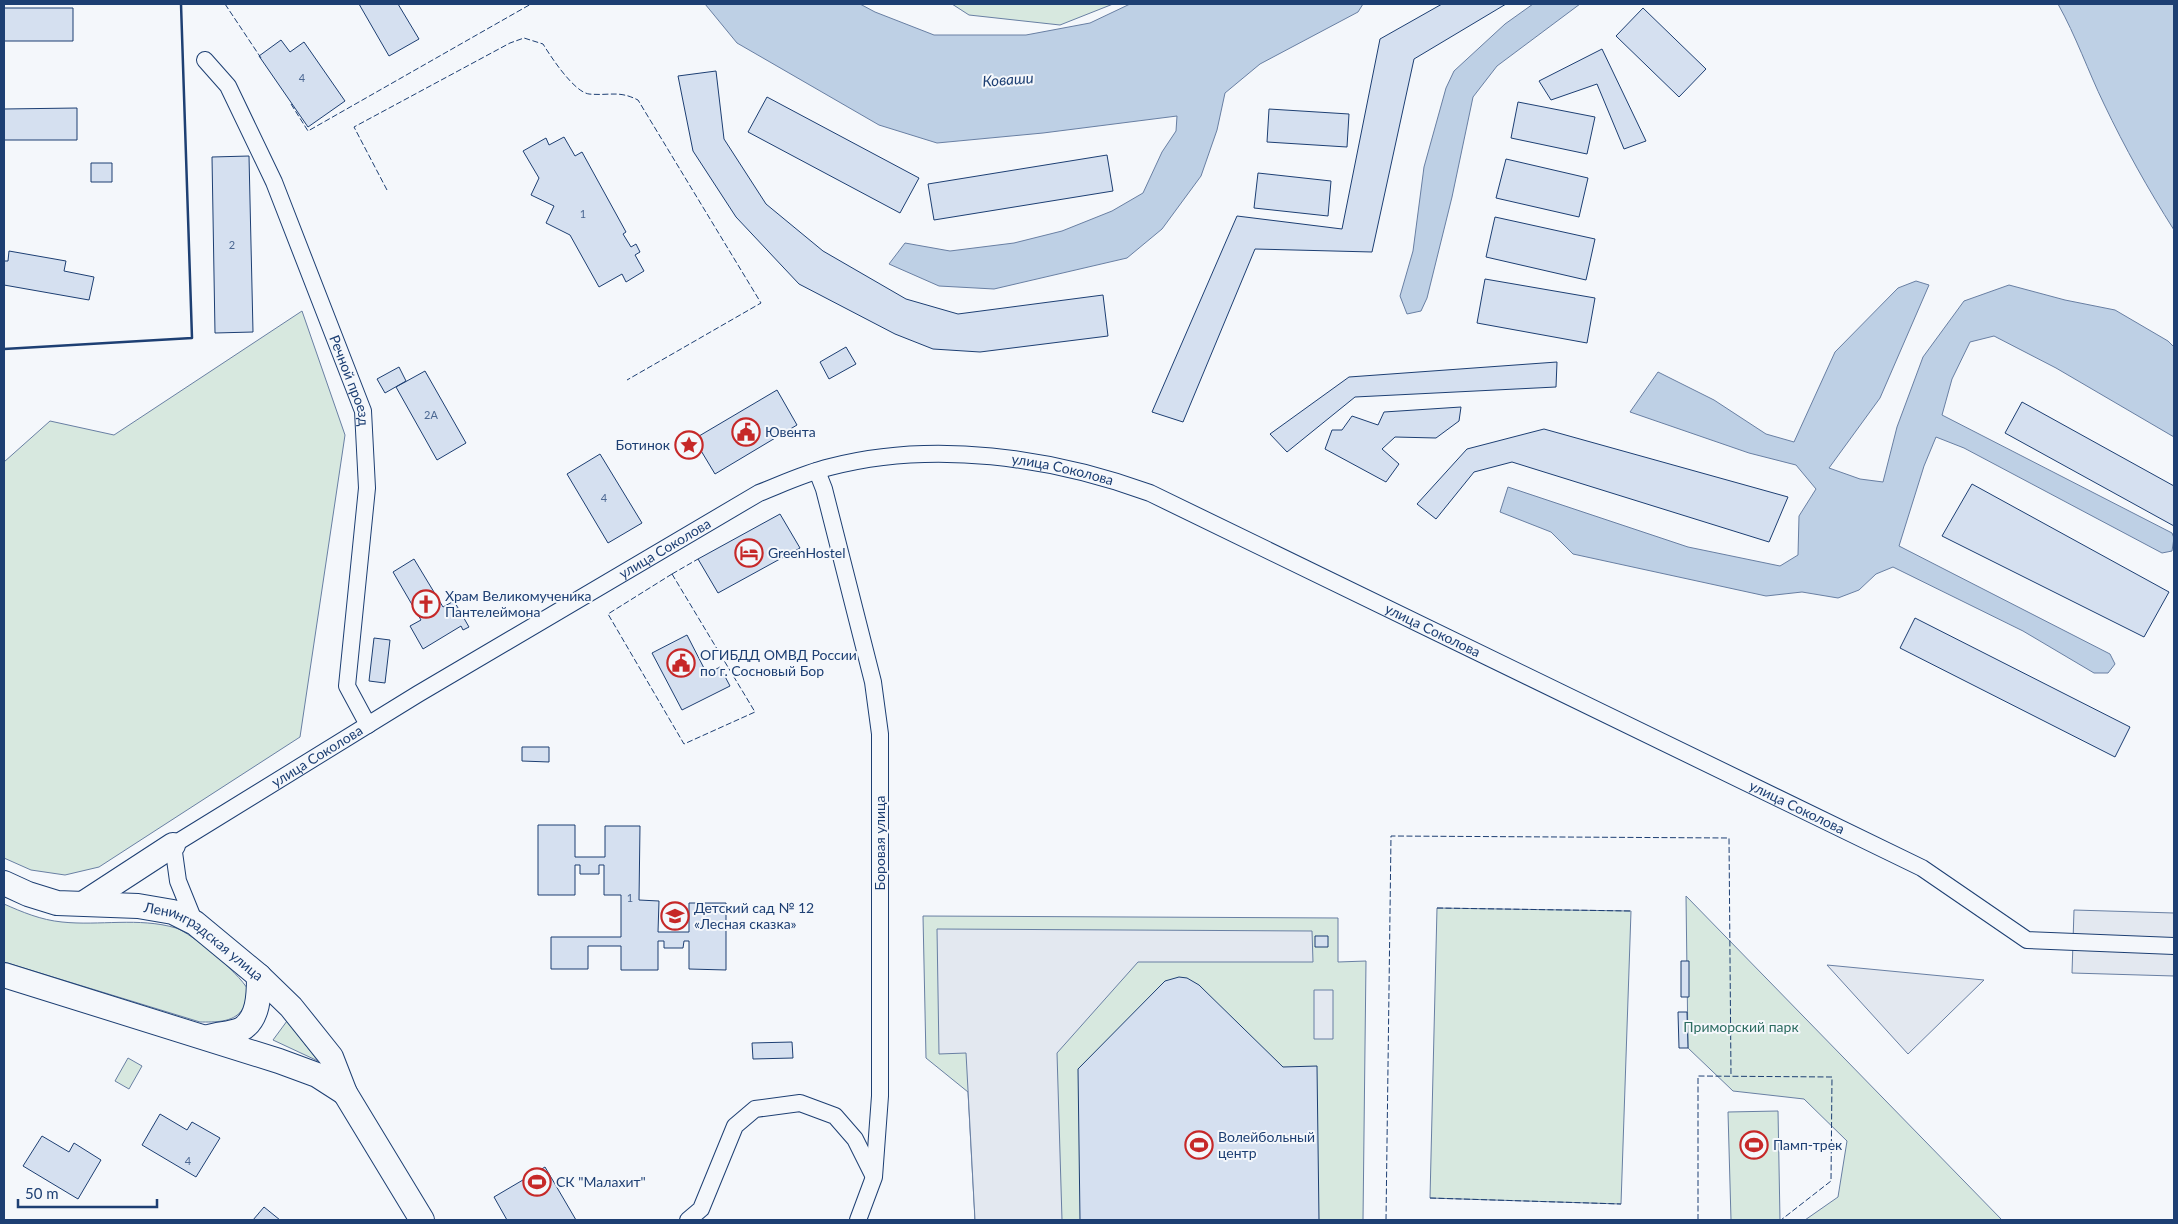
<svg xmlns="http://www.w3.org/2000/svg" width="2178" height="1224" font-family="Lato,sans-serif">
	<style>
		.green { fill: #d7e8df; stroke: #687fa3 }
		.parking { fill: #e3e8f0; stroke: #687fa3 }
		.water { fill: #bed0e5; stroke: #687fa3 }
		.building { fill: #d5e0f0; stroke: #1d3f73 }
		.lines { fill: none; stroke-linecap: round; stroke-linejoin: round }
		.street-casing { stroke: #1d3f73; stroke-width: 18 }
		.secondary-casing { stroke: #1d3f73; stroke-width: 26 }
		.street { stroke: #f4f7fb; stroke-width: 16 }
		.secondary { stroke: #f4f7fb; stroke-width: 24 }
		.fence { stroke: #1d3f73; stroke-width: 1; stroke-dasharray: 6 2.5; stroke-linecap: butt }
		.wall { stroke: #1d3f73; stroke-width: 2.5 }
		.labels { text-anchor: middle; stroke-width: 4; stroke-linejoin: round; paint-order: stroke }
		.number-label { font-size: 11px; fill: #4b6792 }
		.street-label { font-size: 14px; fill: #1d3f73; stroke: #f4f7fb }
		.poi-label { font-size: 14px; fill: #1d3f73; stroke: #f4f7fb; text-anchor: start }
		.park-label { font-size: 14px; fill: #2c6c60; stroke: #f4f7fb }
		.water-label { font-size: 15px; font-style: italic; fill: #1d3f73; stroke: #f4f7fb }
	</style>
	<rect width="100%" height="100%" fill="#f4f7fb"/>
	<path class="green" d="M 952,4 L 1113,4 L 1060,25 L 969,15 Z
		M 302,311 L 345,435 L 300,737 L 99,867 L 65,875 L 31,870 L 4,858 L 4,462 L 50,421 L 114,435 Z
		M 1686,896 L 2002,1220 L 1805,1220 L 1838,1197 L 1847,1141 L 1804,1099 L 1733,1091 L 1688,1048 Z
		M 4,904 C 22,912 41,920 62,922 C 99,926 139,917 176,928 C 190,932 247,979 249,993 C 249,999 245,1006 242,1010 C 233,1023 214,1022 200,1022 L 4,962 Z
		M 1437,908 L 1631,911 L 1621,1204 L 1430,1198 Z
		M 923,916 L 1338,918 L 1338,962 L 1366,961 L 1363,1220 L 975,1220 L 968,1092 L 926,1058 Z
		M 287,1021 L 318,1061 L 273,1040 Z
		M 128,1058 L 142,1066 L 129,1089 L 115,1081 Z
		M 1778,1111 L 1780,1220 L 1731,1220 L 1728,1112 Z"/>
	<path class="parking" d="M 2074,910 L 2174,913 L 2174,976 L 2072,973 Z
		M 937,929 L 1312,931 L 1313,962 L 1138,962 L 1057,1053 L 1062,1220 L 975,1220 L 966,1053 L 939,1054 Z
		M 1827,965 L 1984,980 L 1908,1054 Z
		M 1314,990 L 1333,990 L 1333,1039 L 1314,1039 Z"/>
	<path class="water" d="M 705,4 L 860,4 L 875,12 L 934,35 L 1026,35 L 1090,23 L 1130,4 L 1363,4 L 1358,12 L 1260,64 L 1225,93 L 1217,130 L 1201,176 L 1162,229 L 1127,258 L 994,289 L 939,286 L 889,264 L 905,243 L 950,251 L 1014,243 L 1062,231 L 1112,211 L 1143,193 L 1162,152 L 1176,131 L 1177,116 L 1043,133 L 937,143 L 879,125 L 737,43 Z
		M 1533,4 L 1580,4 L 1497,66 L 1473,97 L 1452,197 L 1427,298 L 1421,311 L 1407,314 L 1400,296 L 1413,251 L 1424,167 L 1446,88 L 1454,71 L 1505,24 Z
		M 2058,4 L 2174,4 L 2174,230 C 2148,189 2125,148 2104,104 C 2088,71 2076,36 2058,4 Z
		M 1916,281 L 1929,285 L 1880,398 L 1829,468 L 1860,479 L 1883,482 L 1897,427 L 1923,357 L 1964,301 L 2009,285 L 2065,300 L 2115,310 L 2168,341 L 2174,347 L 2174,437 L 2056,368 L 1994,336 L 1970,342 L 1952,379 L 1942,415 L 2172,533 L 2174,538 L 2172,551 L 2162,553 L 1964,448 L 1936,437 L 1924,466 L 1899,546 L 2110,654 L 2115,664 L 2108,673 L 2094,673 L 2023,631 L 1893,567 L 1876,574 L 1859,590 L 1838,598 L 1802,592 L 1766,596 L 1573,554 L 1551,532 L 1500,512 L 1508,487 L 1688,547 L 1780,566 L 1798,555 L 1799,516 L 1816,489 L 1796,465 L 1749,453 L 1630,412 L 1658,372 L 1714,400 L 1766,434 L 1794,442 L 1835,352 L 1898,288 Z"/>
	<path class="building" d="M 359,4 L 398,4 L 419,39 L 389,56 Z
		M 1442,4 L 1506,4 L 1414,59 L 1372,252 L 1255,249 L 1183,422 L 1152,412 L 1237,216 L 1342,229 L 1380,39 Z
		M 4,8 L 73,8 L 73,41 L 4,41 Z
		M 1643,8 L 1706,69 L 1679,97 L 1616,36 Z
		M 281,40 L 290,52 L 304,42 L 345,101 L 308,127 L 259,56 Z
		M 1602,49 L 1646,141 L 1624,149 L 1597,84 L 1551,100 L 1539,81 Z
		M 716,71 L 724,139 L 766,204 L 823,251 L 906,299 L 958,314 L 1103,295 L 1108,336 L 980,352 L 933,349 L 895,334 L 799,284 L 736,217 L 693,151 L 678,76 Z
		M 767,97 L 919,178 L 900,213 L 748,132 Z
		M 1518,102 L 1595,117 L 1587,154 L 1511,138 Z
		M 77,108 L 77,140 L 4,140 L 4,109 Z
		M 1269,109 L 1349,114 L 1347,147 L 1267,142 Z
		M 564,137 L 575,156 L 582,152 L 626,232 L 623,234 L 631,247 L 636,244 L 640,252 L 635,255 L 644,271 L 626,282 L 622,274 L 599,287 L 570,235 L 546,223 L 554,206 L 531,195 L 539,178 L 523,151 L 546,138 L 549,145 Z
		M 1107,155 L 1113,191 L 934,220 L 928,184 Z
		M 249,156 L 253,332 L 215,333 L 212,157 Z
		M 1506,159 L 1588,178 L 1579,217 L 1496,198 Z
		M 91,163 L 112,163 L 112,182 L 91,182 Z
		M 1258,173 L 1331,181 L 1328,216 L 1254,208 Z
		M 1495,217 L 1595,239 L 1586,280 L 1486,257 Z
		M 9,251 L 66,261 L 64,271 L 94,277 L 89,300 L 4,285 L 4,261 L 8,261 Z
		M 1485,279 L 1595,298 L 1587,343 L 1477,323 Z
		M 846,347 L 856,364 L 829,379 L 820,362 Z
		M 1557,362 L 1556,387 L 1355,397 L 1287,452 L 1270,434 L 1349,377 Z
		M 399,367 L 406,381 L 385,393 L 377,379 Z
		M 425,371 L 466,443 L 437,460 L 396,387 Z
		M 777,390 L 797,425 L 715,474 L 694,439 Z
		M 2022,402 L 2174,486 L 2174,526 L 2005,433 Z
		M 1461,407 L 1459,421 L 1436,438 L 1395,437 L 1382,449 L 1399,464 L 1386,482 L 1325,449 L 1332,430 L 1342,430 L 1352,416 L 1378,425 L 1384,412 Z
		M 1544,429 L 1788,497 L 1769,542 L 1512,462 L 1474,472 L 1436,519 L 1417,504 L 1467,449 Z
		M 600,454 L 642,523 L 608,543 L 567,474 Z
		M 1972,484 L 2169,592 L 2144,637 L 1942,536 Z
		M 780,514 L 800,548 L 718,593 L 698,559 Z
		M 414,559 L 443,607 L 454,601 L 469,627 L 463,630 L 461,626 L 423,649 L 410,626 L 421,620 L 393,572 Z
		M 1915,618 L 2130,727 L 2115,757 L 1900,648 Z
		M 687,635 L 707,674 L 720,667 L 730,686 L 682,710 L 652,653 Z
		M 374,638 L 390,640 L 385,683 L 369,681 Z
		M 522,747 L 549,747 L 549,762 L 522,761 Z
		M 538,825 L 575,825 L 575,857 L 605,857 L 605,826 L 640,826 L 639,900 L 659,901 L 658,932 L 689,932 L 689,903 L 726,903 L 726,970 L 689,969 L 689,941 L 684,941 L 683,948 L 664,948 L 664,941 L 658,941 L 658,970 L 621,970 L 621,946 L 588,946 L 588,969 L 551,969 L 551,937 L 621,937 L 621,895 L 604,895 L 604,865 L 599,865 L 599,874 L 580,874 L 580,865 L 575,865 L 575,895 L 538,895 Z
		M 1315,936 L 1328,936 L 1328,947 L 1315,947 Z
		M 1681,961 L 1689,961 L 1689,997 L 1681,997 Z
		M 1179,977 L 1187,978 L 1199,985 L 1283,1067 L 1317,1066 L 1319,1220 L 1080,1220 L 1078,1069 L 1160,986 L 1165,981 Z
		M 1678,1012 L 1687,1012 L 1688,1048 L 1679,1048 Z
		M 792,1042 L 793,1058 L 753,1059 L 752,1043 Z
		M 160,1114 L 187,1130 L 192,1122 L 220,1138 L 196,1177 L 142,1145 Z
		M 42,1136 L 69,1152 L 74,1143 L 101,1160 L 78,1199 L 23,1166 Z
		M 545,1167 L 576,1220 L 507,1220 L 494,1197 Z
		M 264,1207 L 280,1220 L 253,1220 Z"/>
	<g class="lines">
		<g class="street-casing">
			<g id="street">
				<path id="s1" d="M 205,60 L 228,86 L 274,182 L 363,411 L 367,488 L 347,686 L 368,725"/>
				<path d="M 817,471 L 824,489 L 873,682 L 880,734 L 880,1096 L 874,1177 L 858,1220"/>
				<path id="s2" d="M 195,923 L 178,881 L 173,845 L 418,694 L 759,493 C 782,484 805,473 830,467 C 933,440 1051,457 1150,493 L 1922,868 L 2027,940 L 2174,946"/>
				<path d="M 688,1220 L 701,1209 L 735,1126 L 755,1109 L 800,1103 L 835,1116 L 855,1139 L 873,1175"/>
			</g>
		</g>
		<g class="secondary-casing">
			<g id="secondary">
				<path id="s3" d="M 4,883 L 28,894 L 57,903 L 138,906 L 173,912 L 195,923 L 259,976 L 291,1007 L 331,1057 L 345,1093 L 422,1220"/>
				<path d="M 84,903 L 173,845"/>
				<path d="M 4,975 L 279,1061 L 317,1075 L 345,1093"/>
				<path d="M 209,1037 C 218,1034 231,1034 240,1030 C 259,1020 259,994 259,976"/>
			</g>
		</g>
		<use href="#street" class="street"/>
		<use href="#secondary" class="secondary"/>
		<path class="fence" d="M 225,4 L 261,58
			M 291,104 L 308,131 L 531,4
			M 387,190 L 354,127 L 510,43 L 524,38 L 543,44 C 551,57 574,92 589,94 C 610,96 618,90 638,100 L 761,303 L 627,380
			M 672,574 L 755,712 L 684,744 L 608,614 Z
			M 672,574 L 698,559
			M 1437,908 L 1631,911
			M 1430,1198 L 1621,1204
			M 1386,1220 L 1391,836 L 1729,838 L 1731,1076
			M 1698,1220 L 1698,1076 L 1832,1077 L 1831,1181 L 1781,1220"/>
		<path class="wall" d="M 4,349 L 192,338 L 181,4"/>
	</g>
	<defs>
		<g id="civic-ring" transform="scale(1.4375)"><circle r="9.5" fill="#f4f7fb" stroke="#c62828" stroke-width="1.5"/><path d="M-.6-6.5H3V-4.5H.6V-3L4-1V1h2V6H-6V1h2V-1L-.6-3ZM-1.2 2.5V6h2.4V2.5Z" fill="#c62828"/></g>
		<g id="sight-ring" transform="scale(1.4375)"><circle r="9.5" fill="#f4f7fb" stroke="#c62828" stroke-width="1.5"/><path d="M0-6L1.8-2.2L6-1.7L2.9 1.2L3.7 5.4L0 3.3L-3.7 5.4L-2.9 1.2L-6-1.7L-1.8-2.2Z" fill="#c62828"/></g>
		<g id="hotel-ring" transform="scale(1.4375)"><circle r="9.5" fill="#f4f7fb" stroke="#c62828" stroke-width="1.5"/><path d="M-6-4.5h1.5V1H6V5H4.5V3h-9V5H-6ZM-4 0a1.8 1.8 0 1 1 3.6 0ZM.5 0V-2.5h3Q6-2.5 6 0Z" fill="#c62828"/></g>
		<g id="church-ring" transform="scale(1.4375)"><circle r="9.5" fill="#f4f7fb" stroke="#c62828" stroke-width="1.5"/><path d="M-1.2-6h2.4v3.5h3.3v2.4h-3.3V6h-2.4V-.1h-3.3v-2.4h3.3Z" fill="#c62828"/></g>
		<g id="school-ring" transform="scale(1.4375)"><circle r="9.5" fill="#f4f7fb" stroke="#c62828" stroke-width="1.5"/><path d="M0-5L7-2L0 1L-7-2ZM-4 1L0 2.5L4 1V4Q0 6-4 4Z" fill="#c62828"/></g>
		<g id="stadium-ring" transform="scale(1.4375)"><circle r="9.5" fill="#f4f7fb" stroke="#c62828" stroke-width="1.5"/><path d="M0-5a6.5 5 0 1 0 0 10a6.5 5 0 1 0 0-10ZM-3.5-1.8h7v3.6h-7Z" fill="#c62828"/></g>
	</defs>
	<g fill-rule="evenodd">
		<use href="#civic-ring" x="746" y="432"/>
		<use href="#sight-ring" x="689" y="445"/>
		<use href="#hotel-ring" x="749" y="553"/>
		<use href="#church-ring" x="426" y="604"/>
		<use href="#civic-ring" x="681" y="663"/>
		<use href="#school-ring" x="675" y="916"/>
		<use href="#stadium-ring" x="1199" y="1145"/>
		<use href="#stadium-ring" x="1754" y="1145"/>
		<use href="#stadium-ring" x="537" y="1182"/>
	</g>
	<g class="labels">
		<g class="number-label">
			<text x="302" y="82">4</text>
			<text x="583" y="218">1</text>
			<text x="232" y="249">2</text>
			<text x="431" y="419">2А</text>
			<text x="604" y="502">4</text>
			<text x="630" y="902">1</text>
			<text x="188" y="1165">4</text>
		</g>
		<g class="street-label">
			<text dy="5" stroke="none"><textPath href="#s1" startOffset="354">Речной проезд</textPath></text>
			<text dy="5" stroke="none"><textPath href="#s2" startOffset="1076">улица Соколова</textPath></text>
			<text dy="5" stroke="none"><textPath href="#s2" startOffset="656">улица Соколова</textPath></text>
			<text dy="5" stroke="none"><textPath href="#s2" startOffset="1481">улица Соколова</textPath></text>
			<text dy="5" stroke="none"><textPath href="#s2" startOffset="251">улица Соколова</textPath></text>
			<text dy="5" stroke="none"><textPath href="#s2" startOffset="1886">улица Соколова</textPath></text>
			<text transform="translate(880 843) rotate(-90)" y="5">Боровая улица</text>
			<text dy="5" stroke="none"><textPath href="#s3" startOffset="214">Ленинградская улица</textPath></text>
		</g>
		<g class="poi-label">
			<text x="765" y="437">Ювента</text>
			<text x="670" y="450" text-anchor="end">Ботинок</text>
			<text x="768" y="558">GreenHostel</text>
			<text x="445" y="601">Храм Великомученика<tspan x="445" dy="16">Пантелеймона</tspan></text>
			<text x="700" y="660">ОГИБДД ОМВД России<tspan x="700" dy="16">по г. Сосновый Бор</tspan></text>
			<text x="694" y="913">Детский сад № 12<tspan x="694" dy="16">«Лесная сказка»</tspan></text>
			<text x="1218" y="1142">Волейбольный<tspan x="1218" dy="16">центр</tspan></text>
			<text x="1773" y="1150">Памп-трек</text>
			<text x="556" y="1187">СК "Малахит"</text>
		</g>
		<g class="park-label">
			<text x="1741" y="1032">Приморский парк</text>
		</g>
		<g class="water-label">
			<text transform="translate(1008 80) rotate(-4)" y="5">Коваши</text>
		</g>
	</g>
	<rect width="2178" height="1224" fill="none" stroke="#1d3f73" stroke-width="10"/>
	<path d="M18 1199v8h139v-8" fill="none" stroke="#1d3f73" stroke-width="2.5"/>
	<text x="25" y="1199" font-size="15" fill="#1d3f73" stroke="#f4f7fb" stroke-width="4" paint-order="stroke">50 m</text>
</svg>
